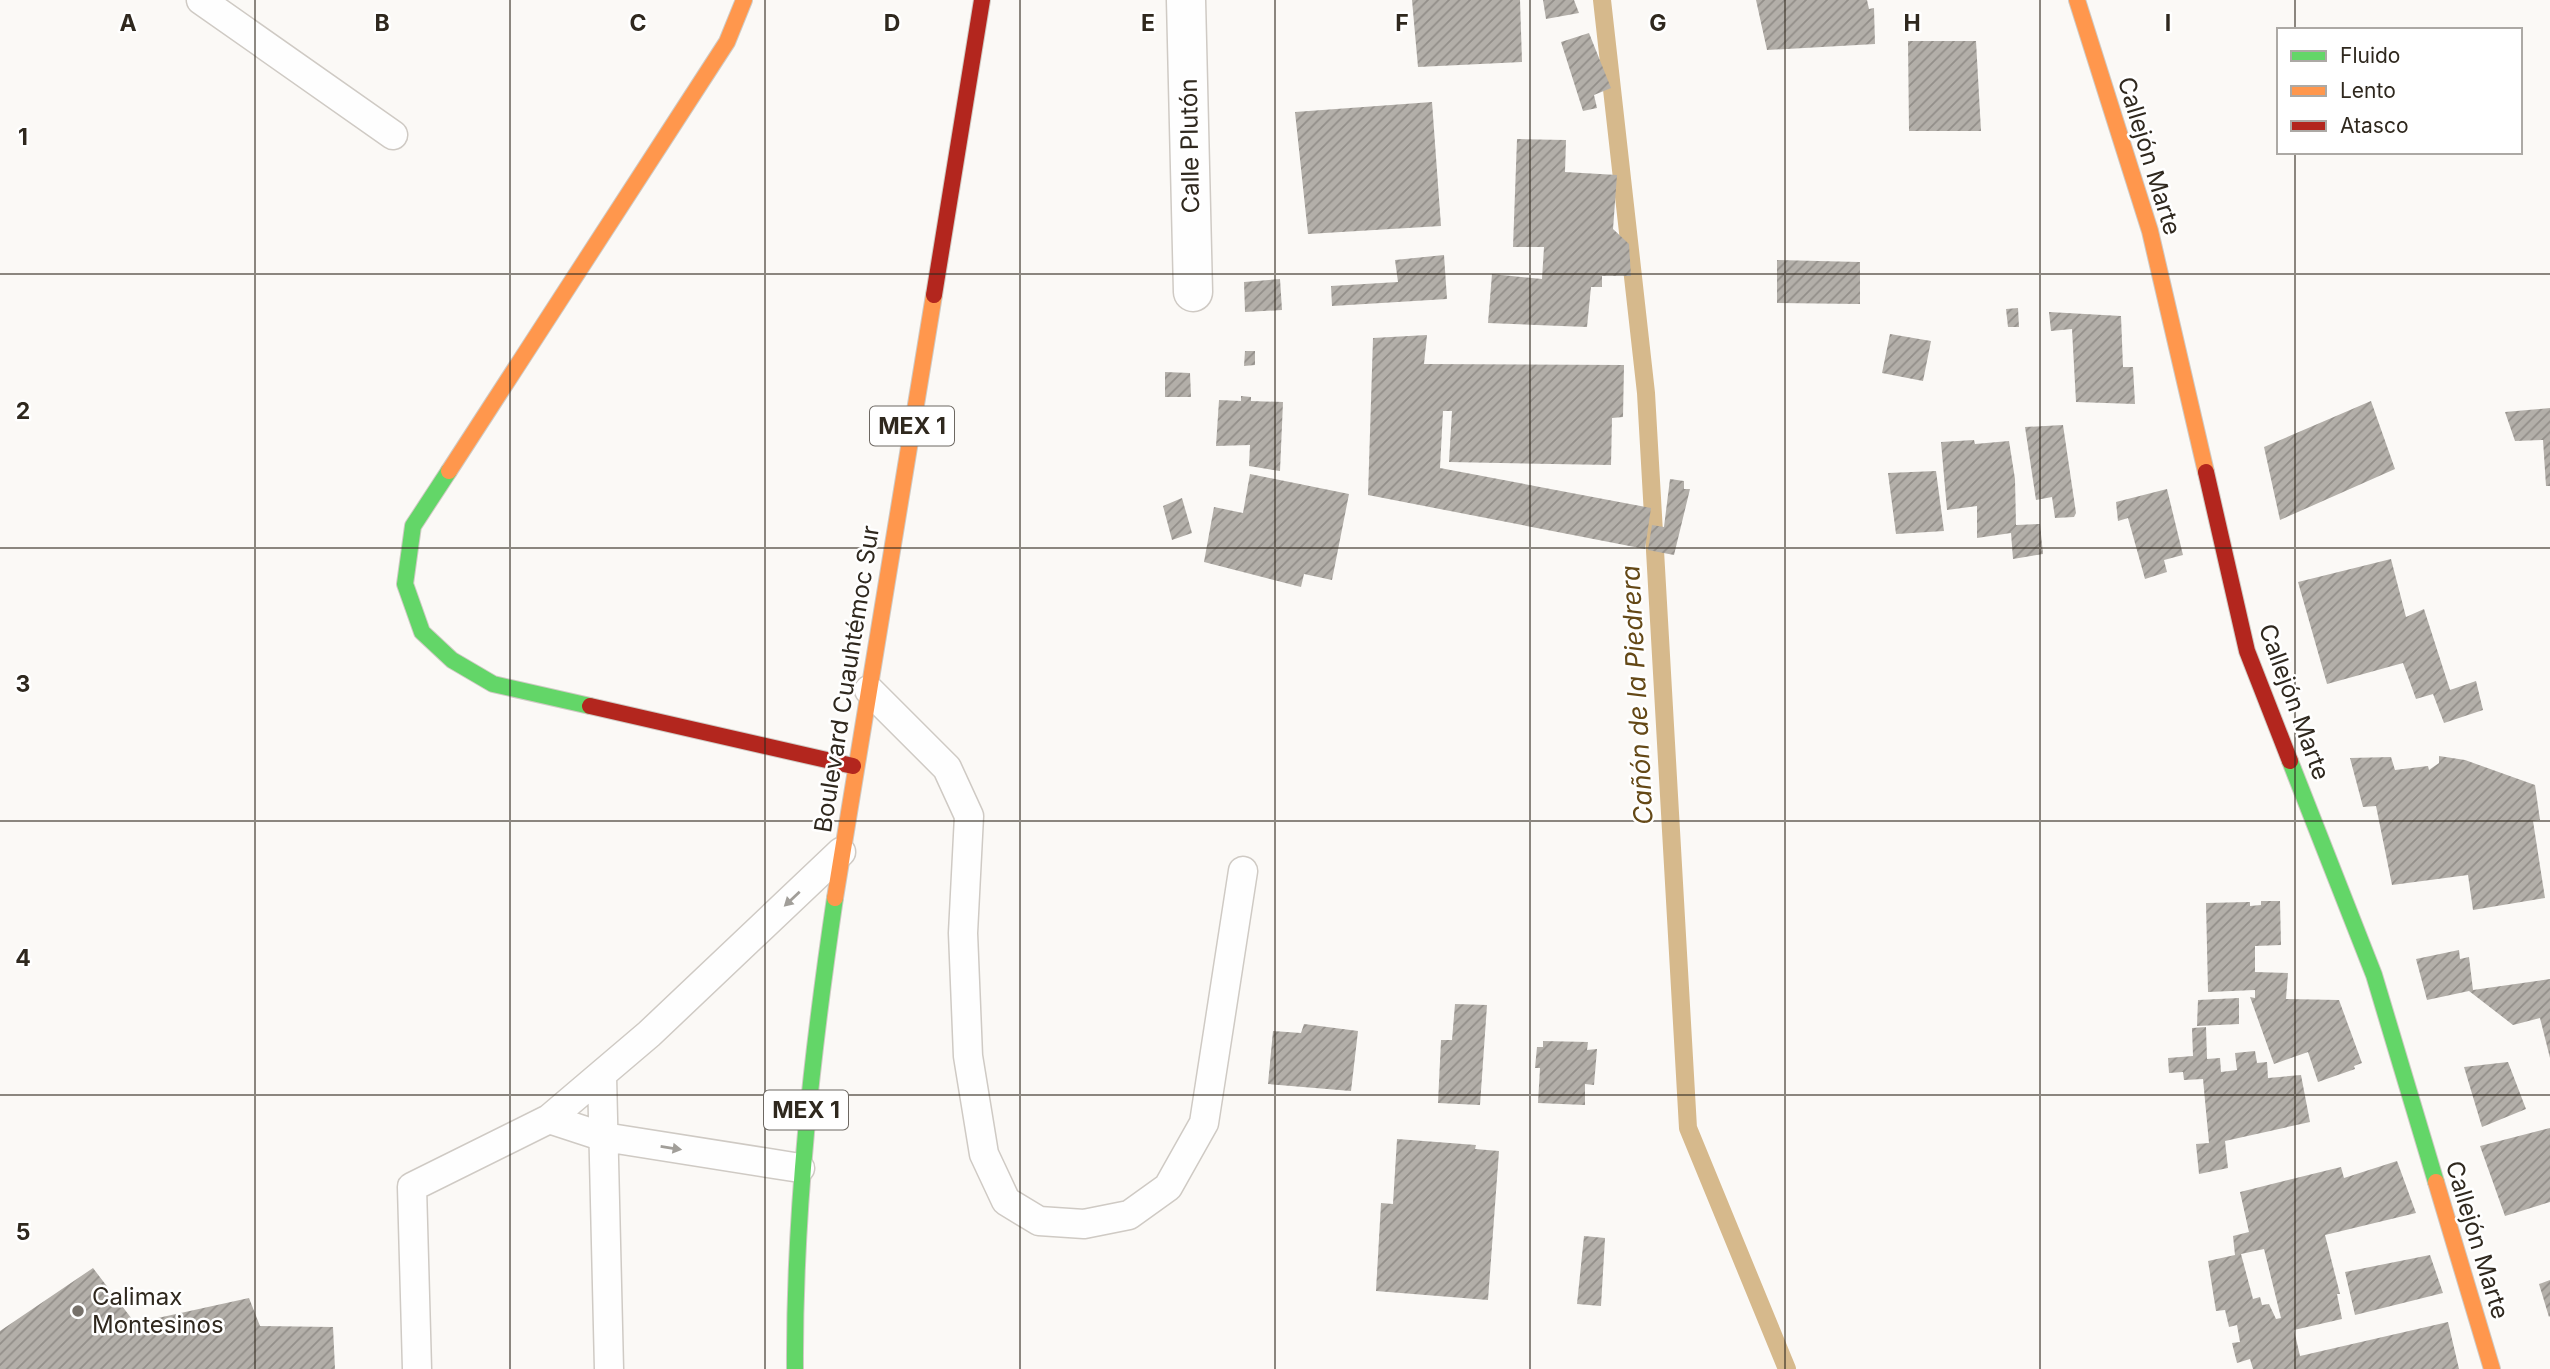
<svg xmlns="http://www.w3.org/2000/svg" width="2550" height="1369" font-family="Inter,sans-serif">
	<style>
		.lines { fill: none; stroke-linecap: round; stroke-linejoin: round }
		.stream { stroke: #d6b98c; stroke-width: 18 }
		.building { fill: url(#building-hatch); fill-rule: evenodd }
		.lane-casing { stroke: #cfcac4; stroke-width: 31 }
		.street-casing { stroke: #cfcac4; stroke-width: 41 }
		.fast-casing { stroke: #cfcac4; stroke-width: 18 }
		.slow-casing { stroke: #cfcac4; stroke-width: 18 }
		.jam-casing { stroke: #cfcac4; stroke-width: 18 }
		.lane { stroke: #fefefe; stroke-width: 28 }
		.street { stroke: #fefefe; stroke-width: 38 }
		.fast { stroke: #63d668; stroke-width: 16 }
		.slow { stroke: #ff974d; stroke-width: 16 }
		.jam { stroke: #b3261e; stroke-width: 16 }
		.oneway { fill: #a19e99 }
		.grid { fill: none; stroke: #2f281e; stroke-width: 2; stroke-opacity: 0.55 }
		.poi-dot { fill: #76716a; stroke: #fff; stroke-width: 2.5 }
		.labels { text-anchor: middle; stroke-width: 5; stroke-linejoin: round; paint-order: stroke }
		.shield { fill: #fff; stroke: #6d6862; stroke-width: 2 }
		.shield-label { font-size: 23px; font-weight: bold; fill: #2f281e }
		.street-label { font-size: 24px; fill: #2f281e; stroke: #fff }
		.poi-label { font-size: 24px; fill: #2f281e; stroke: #fff; text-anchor: start }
		.water-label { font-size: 26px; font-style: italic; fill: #644816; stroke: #fff }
		.grid-label { font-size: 23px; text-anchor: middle; font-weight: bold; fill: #2f281e; stroke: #fff; stroke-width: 5; stroke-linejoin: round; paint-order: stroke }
	</style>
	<defs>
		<pattern id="building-hatch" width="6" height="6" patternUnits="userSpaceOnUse" patternTransform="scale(1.75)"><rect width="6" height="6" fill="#b3afa9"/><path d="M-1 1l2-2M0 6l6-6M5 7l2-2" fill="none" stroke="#928e89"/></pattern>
	</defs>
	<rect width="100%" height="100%" fill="#fbf9f6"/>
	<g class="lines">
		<path class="stream" d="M 1602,0 L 1646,393 L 1688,1128 L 1787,1369"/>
	</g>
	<path class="building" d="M 1412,0 L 1520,0 L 1522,62 L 1418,67 Z
		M 1543,0 L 1574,0 L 1579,13 L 1546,19 Z
		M 1756,0 L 1867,0 L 1869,9 L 1874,8 L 1875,44 L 1767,50 Z
		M 1589,33 L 1611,88 L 1594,95 L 1597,108 L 1583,111 L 1561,42 Z
		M 1908,41 L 1976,41 L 1981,131 L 1909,131 Z
		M 1432,102 L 1441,226 L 1308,234 L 1295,112 Z
		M 1517,139 L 1566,140 L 1565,172 L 1617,175 L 1613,229 L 1629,244 L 1631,276 L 1602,276 L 1602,287 L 1591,287 L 1587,327 L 1488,323 L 1492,274 L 1542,279 L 1544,247 L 1513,247 Z
		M 1444,255 L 1447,299 L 1332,306 L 1331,286 L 1398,282 L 1395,260 Z
		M 1777,260 L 1860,262 L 1860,304 L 1777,303 Z
		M 1280,279 L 1282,310 L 1245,312 L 1244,282 Z
		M 2018,308 L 2019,327 L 2008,327 L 2006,309 Z
		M 2049,312 L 2121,316 L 2123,367 L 2133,367 L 2135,404 L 2076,402 L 2072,329 L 2051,331 Z
		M 1890,334 L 1931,341 L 1923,381 L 1882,373 Z
		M 1427,335 L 1424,364 L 1624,365 L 1623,417 L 1612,418 L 1611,465 L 1449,462 L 1452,411 L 1443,411 L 1440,468 L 1651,508 L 1645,549 L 1368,495 L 1373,338 Z
		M 1245,351 L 1255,351 L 1255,365 L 1244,366 Z
		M 1165,372 L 1190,373 L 1191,397 L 1165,397 Z
		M 1241,396 L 1251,397 L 1251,401 L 1283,402 L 1280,471 L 1249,466 L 1250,445 L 1216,446 L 1219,400 L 1241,401 Z
		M 2371,401 L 2395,469 L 2280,520 L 2264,447 Z
		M 2550,408 L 2550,486 L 2546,486 L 2543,440 L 2515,441 L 2505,412 Z
		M 2063,425 L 2076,513 L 2074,517 L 2055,518 L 2052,497 L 2036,500 L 2025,427 Z
		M 1974,440 L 1975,444 L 2009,441 L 2015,479 L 2016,525 L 2040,524 L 2043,554 L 2013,559 L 2011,533 L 1977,538 L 1977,506 L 1947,510 L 1941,442 Z
		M 1936,471 L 1944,531 L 1896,534 L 1888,473 Z
		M 1250,474 L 1349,494 L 1332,580 L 1304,574 L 1301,587 L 1204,562 L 1214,507 L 1243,513 Z
		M 1670,479 L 1684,481 L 1684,489 L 1690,489 L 1674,555 L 1648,550 L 1652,525 L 1664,527 Z
		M 2167,489 L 2183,555 L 2164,560 L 2167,572 L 2145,579 L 2128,518 L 2118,521 L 2116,502 Z
		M 1182,498 L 1192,533 L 1172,540 L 1163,506 Z
		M 2391,559 L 2406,617 L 2424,609 L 2450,690 L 2476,681 L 2483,710 L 2444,723 L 2433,694 L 2416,699 L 2403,663 L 2327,684 L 2298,582 Z
		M 2439,756 L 2465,760 L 2535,785 L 2540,820 L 2533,821 L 2545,898 L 2473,910 L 2468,875 L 2392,885 L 2376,806 L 2363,807 L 2350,758 L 2391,757 L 2395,770 L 2428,766 L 2429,770 L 2439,763 Z
		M 2261,901 L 2280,901 L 2281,945 L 2255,946 L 2255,972 L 2288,973 L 2286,999 L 2339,1000 L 2362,1063 L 2354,1066 L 2355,1069 L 2318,1082 L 2308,1052 L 2274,1064 L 2250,997 L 2255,998 L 2255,990 L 2208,992 L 2206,903 L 2250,902 L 2250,906 L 2261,905 Z
		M 2459,950 L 2460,959 L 2469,957 L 2473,990 L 2550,979 L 2550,1058 L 2540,1018 L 2513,1025 L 2469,991 L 2427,1000 L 2416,959 Z
		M 2239,998 L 2239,1024 L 2197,1026 L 2198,1000 Z
		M 1455,1004 L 1487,1005 L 1480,1105 L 1438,1103 L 1441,1040 L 1452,1040 Z
		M 1304,1024 L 1358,1031 L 1351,1091 L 1268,1084 L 1273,1031 L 1301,1033 Z
		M 2206,1027 L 2207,1059 L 2220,1058 L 2221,1072 L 2237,1070 L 2235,1053 L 2255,1051 L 2257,1063 L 2267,1062 L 2268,1078 L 2301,1075 L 2310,1122 L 2225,1141 L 2228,1168 L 2199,1174 L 2196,1144 L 2209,1143 L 2203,1079 L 2184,1080 L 2183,1072 L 2169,1073 L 2168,1058 L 2193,1056 L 2192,1028 Z
		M 1543,1041 L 1588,1042 L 1587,1050 L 1597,1049 L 1594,1085 L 1585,1084 L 1585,1105 L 1538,1103 L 1540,1068 L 1535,1068 L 1537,1047 L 1543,1047 Z
		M 2508,1062 L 2526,1109 L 2482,1127 L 2464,1067 Z
		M 2550,1128 L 2550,1202 L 2505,1216 L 2480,1146 Z
		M 1397,1139 L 1476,1145 L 1475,1149 L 1499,1151 L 1488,1300 L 1376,1291 L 1381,1203 L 1393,1204 Z
		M 2397,1161 L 2416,1213 L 2325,1235 L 2340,1294 L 2337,1294 L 2342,1319 L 2294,1330 L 2300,1356 L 2448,1322 L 2459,1369 L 2253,1369 L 2250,1359 L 2237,1363 L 2232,1343 L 2240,1342 L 2237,1325 L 2229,1327 L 2225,1310 L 2216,1311 L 2208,1261 L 2235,1255 L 2233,1236 L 2249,1232 L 2240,1192 L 2341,1167 L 2344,1178 ZM 2264,1249 L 2281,1318 L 2276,1319 L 2269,1304 L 2262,1305 L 2260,1297 L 2253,1299 L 2241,1254 Z
		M 1584,1236 L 1605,1238 L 1601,1306 L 1577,1304 Z
		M 2430,1255 L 2443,1293 L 2355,1315 L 2345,1272 Z
		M 93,1268 L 135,1323 L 249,1298 L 260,1326 L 333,1327 L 335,1369 L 0,1369 L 0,1331 Z
		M 2550,1280 L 2550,1316 L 2549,1317 L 2539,1284 Z"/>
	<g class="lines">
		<g class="lane-casing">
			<path id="lane" d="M 201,0 L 393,135
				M 869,690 L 947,768 L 969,816 L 963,933 L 968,1056 L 984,1154 L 1006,1201 L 1039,1221 L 1084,1224 L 1129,1215 L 1168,1187 L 1204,1123 L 1243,871
				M 602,1076 L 609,1369
				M 549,1119 L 604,1137 L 800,1168
				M 417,1369 L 412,1187 L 549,1119 L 649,1034 L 841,852"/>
		</g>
		<g class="street-casing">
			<path id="street" d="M 1186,0 L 1193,292"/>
		</g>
		<g class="fast-casing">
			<path id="fast" d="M 449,471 L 413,526 L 405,584 L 422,632 L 452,660 L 493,684 L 590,706
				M 2290,761 L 2374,975 L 2436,1182
				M 795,1369 C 794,1211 812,1054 835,898"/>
		</g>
		<g class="slow-casing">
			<path id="slow" d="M 2077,0 L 2150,231 L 2206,472
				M 449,471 L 727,42 L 744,0
				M 835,898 L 934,295
				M 2436,1182 L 2492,1369"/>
		</g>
		<g class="jam-casing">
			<path id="jam" d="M 934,295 L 982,0
				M 2206,472 L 2247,651 L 2290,761
				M 590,706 L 853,766"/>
		</g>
		<use href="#lane" class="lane"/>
		<use href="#street" class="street"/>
		<use href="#fast" class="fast"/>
		<use href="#slow" class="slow"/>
		<use href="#jam" class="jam"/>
	</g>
	<defs><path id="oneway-solid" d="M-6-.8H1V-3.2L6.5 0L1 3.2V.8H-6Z" transform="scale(1.75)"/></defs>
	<g class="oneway">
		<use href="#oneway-solid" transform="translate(792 899) rotate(137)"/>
		<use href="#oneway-solid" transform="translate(671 1148) rotate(9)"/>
	</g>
	<path class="grid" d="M 255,0 L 255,1369M 510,0 L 510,1369M 765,0 L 765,1369M 1020,0 L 1020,1369M 1275,0 L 1275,1369M 1530,0 L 1530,1369M 1785,0 L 1785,1369M 2040,0 L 2040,1369M 2295,0 L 2295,30M 2295,152 L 2295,1369M 0,274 L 2550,274M 0,548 L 2550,548M 0,821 L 2550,821M 0,1095 L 2550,1095"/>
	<circle class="poi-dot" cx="78" cy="1311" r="7"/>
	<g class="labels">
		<g class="shield">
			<rect x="870" y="406.5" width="84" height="39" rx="5"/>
			<rect x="764" y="1090.5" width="84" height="39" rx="5"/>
		</g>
		<g class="shield-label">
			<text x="912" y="434">MEX 1</text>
			<text x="806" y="1118">MEX 1</text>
		</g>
		<g class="street-label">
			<text transform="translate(1190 146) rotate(-91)" y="8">Calle Plutón</text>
			<text transform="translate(2149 156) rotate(73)" y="8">Callejón Marte</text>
			<text transform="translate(847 679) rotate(-81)" y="8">Boulevard Cuauhtémoc Sur</text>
			<text transform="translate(2294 702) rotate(70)" y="8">Callejón Marte</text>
			<text transform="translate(2477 1240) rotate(73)" y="8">Callejón Marte</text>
		</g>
		<g class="poi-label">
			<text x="92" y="1305">Calimax<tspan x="92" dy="28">Montesinos</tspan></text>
		</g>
		<g class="water-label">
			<text transform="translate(1637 695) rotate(-93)" y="9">Cañón de la Piedrera</text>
		</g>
	</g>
	<g class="grid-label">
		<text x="128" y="31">A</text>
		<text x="382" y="31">B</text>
		<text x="638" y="31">C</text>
		<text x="892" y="31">D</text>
		<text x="1148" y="31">E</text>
		<text x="1402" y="31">F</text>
		<text x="1658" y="31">G</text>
		<text x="1912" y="31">H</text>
		<text x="2168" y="31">I</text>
		<text x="23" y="145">1</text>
		<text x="23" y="419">2</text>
		<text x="23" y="692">3</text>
		<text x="23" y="966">4</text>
		<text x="23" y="1240">5</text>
	</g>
	<rect x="2277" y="28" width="245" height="126" fill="#ffffff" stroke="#aca9a5" stroke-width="2"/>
	<rect x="2291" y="51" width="35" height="10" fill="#63d668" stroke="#aca9a5" stroke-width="2"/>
	<text x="2340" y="63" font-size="21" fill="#2f281e">Fluido</text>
	<rect x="2291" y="86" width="35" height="10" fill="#ff974d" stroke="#aca9a5" stroke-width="2"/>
	<text x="2340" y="98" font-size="21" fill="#2f281e">Lento</text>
	<rect x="2291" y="121" width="35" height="10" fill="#b3261e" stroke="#aca9a5" stroke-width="2"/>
	<text x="2340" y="133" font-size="21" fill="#2f281e">Atasco</text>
</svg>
